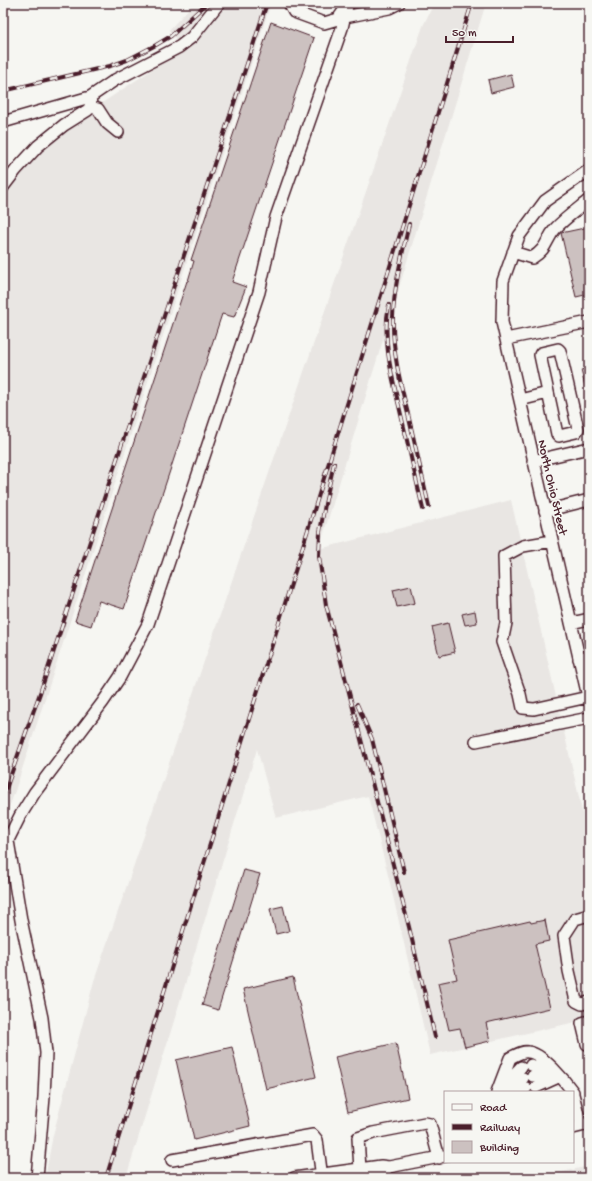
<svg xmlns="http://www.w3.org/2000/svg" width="592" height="1181" font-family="'Gochi Hand',sans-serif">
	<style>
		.built { fill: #e9e6e3 }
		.building { fill: #ccc1c0; stroke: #4a1f2b }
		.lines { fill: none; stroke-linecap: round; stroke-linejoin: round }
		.minor-casing { stroke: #4a1f2b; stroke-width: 14 }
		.minor { stroke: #f6f6f2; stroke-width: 11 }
		.rail-casing { stroke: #4a1f2b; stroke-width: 4 }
		.rail { stroke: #f6f6f2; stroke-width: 2.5; stroke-dasharray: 8; stroke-linecap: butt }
		.labels { text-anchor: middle; stroke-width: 3.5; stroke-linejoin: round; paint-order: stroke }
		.street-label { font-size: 13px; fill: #4a1f2b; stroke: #f6f6f2 }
	</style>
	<rect width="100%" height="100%" fill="#f6f6f2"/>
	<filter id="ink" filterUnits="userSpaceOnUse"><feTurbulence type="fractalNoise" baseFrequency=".025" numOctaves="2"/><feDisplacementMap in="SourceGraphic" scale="8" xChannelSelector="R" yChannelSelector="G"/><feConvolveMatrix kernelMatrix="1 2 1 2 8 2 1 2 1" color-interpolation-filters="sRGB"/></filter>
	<g filter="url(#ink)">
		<path class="built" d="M 194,3 L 271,3 L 15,791 L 3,824 L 3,195 L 26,164 L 72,123 L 156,67 L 184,50 L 169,30 Z
			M 434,3 L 486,3 L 319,549 L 511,500 L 589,841 L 589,1019 L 430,1055 L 389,879 L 368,796 L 276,818 L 257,749 L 126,1178 L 45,1178 L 53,1135 L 94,981 L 423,26 Z
			M 589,1166 L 589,1178 L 535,1178 Z"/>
		<path class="building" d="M 271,22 L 314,38 L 232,282 L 246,287 L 234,317 L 222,314 L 124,609 L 99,601 L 91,626 L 75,621 L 187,281 L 188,281 L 194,261 L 191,260 Z
			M 511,74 L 514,87 L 491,93 L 488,80 Z
			M 589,227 L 589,294 L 576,297 L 561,233 Z
			M 589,368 L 589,391 L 586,391 L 581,370 Z
			M 411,586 L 415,603 L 397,607 L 393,590 Z
			M 475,611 L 477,623 L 465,625 L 462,614 Z
			M 448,623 L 455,652 L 439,656 L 432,627 Z
			M 244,870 L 260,874 L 218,1010 L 202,1005 Z
			M 283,906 L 289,931 L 276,934 L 270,909 Z
			M 545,920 L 549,941 L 535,944 L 550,1008 L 486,1023 L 490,1041 L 465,1047 L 460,1028 L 449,1030 L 438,983 L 457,979 L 448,940 L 530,921 L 531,923 Z
			M 293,977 L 316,1077 L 266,1089 L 243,989 Z
			M 396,1043 L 408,1098 L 348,1112 L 335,1057 Z
			M 232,1047 L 250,1126 L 194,1140 L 176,1060 Z"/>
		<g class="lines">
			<g class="minor-casing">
				<path id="minor" d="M 289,3 L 294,12 L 324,23 L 338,19 L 345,9
					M 345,17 L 389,8 L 399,3
					M 90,107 L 98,109 L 107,123 L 118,132
					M 3,122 L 90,97
					M 589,170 L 545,201 L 519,236 L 503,281 L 502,322 L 589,701
					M 3,187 L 16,170 L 38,146 L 64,125 L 88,110 L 91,105 L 90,97 L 115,80 L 179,47 L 192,37 L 219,3
					M 513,252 L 532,258 C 548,248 545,241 555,229 C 565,218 578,209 589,200
					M 506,339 L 589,322
					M 558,349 L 560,351 L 578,429 L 576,432 L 559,436 L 557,434 L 540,355 L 541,353 Z
					M 520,400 L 548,393
					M 533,461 L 589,448
					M 545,511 L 589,500
					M 552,541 L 523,546 L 504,556 L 506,623 L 502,642 L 520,694 L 523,708 L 534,709 L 588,697
					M 571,623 L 589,619
					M 579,659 L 589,656
					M 476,741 L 589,718
					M 8,841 L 21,920 L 42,1018 L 46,1053 L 44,1097 L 37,1178
					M 3,850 L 20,816 L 35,792 L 103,702 L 120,677 L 148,624 L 259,292 L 276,217 L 342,28 L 347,6
					M 589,915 L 575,919 L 564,936 L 569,971 L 576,1001 L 582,1004 L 589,1002
					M 587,1044 L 582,1023 L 589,1021
					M 531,1065 L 554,1074
					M 533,1076 L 552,1076
					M 507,1087 L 523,1078
					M 536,1087 L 556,1078
					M 500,1089 L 521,1067
					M 497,1092 L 510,1058 C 516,1055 522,1051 528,1052 C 542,1053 565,1081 573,1092
					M 503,1092 L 526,1088
					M 573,1094 L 581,1126
					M 573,1128 L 589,1124
					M 172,1160 L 313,1135 L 317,1140 L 322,1178
					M 360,1169 L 358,1138 L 373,1133 L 425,1123 L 430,1124 L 439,1158
					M 294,1178 L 381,1166 L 389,1167 L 445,1156
					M 360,1178 L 376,1174 L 387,1169"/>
			</g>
			<use href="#minor" class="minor"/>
			<g class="rail-casing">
				<path id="rail" d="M 3,91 L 110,66 L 127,60 L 156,45 L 171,36 L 207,3
					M 409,224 C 402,255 394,286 393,317 C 392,350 400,382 408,414 C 415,445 422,476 429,506
					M 389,305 C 381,342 394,383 402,419 C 409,449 416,479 423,509
					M 334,463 L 325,504 L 320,532 L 319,556 L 326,605 L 343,669 L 409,927 L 435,1037
					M 357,704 L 372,739 L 404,872
					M 3,797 L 40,693 L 267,3
					M 106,1178 L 472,3"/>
			</g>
			<use href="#rail" class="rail"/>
		</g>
	</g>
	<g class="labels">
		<g class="street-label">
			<text transform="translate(554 487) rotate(77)" y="5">North Ohio Street</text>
		</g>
	</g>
	<rect width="592" height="1181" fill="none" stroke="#f6f6f2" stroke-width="16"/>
	<rect x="8" y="8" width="576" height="1165" fill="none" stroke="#4a1f2b" stroke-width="1.5" filter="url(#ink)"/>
	<rect x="444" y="1091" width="130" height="72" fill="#f6f6f2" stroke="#b1a0a2"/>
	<rect x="452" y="1104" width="20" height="6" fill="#f6f6f2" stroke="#b1a0a2"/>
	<text x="480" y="1111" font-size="12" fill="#4a1f2b">Road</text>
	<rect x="452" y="1124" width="20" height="6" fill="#4a1f2b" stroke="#b1a0a2"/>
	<text x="480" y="1131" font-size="12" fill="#4a1f2b">Railway</text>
	<rect x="452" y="1141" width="20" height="12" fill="#ccc1c0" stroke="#b1a0a2"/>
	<text x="480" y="1151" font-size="12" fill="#4a1f2b">Building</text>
	<path d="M446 36v6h67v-6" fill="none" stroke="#4a1f2b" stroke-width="2"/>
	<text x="452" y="36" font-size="12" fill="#4a1f2b" stroke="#f6f6f2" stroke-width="3" paint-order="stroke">50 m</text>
</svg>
